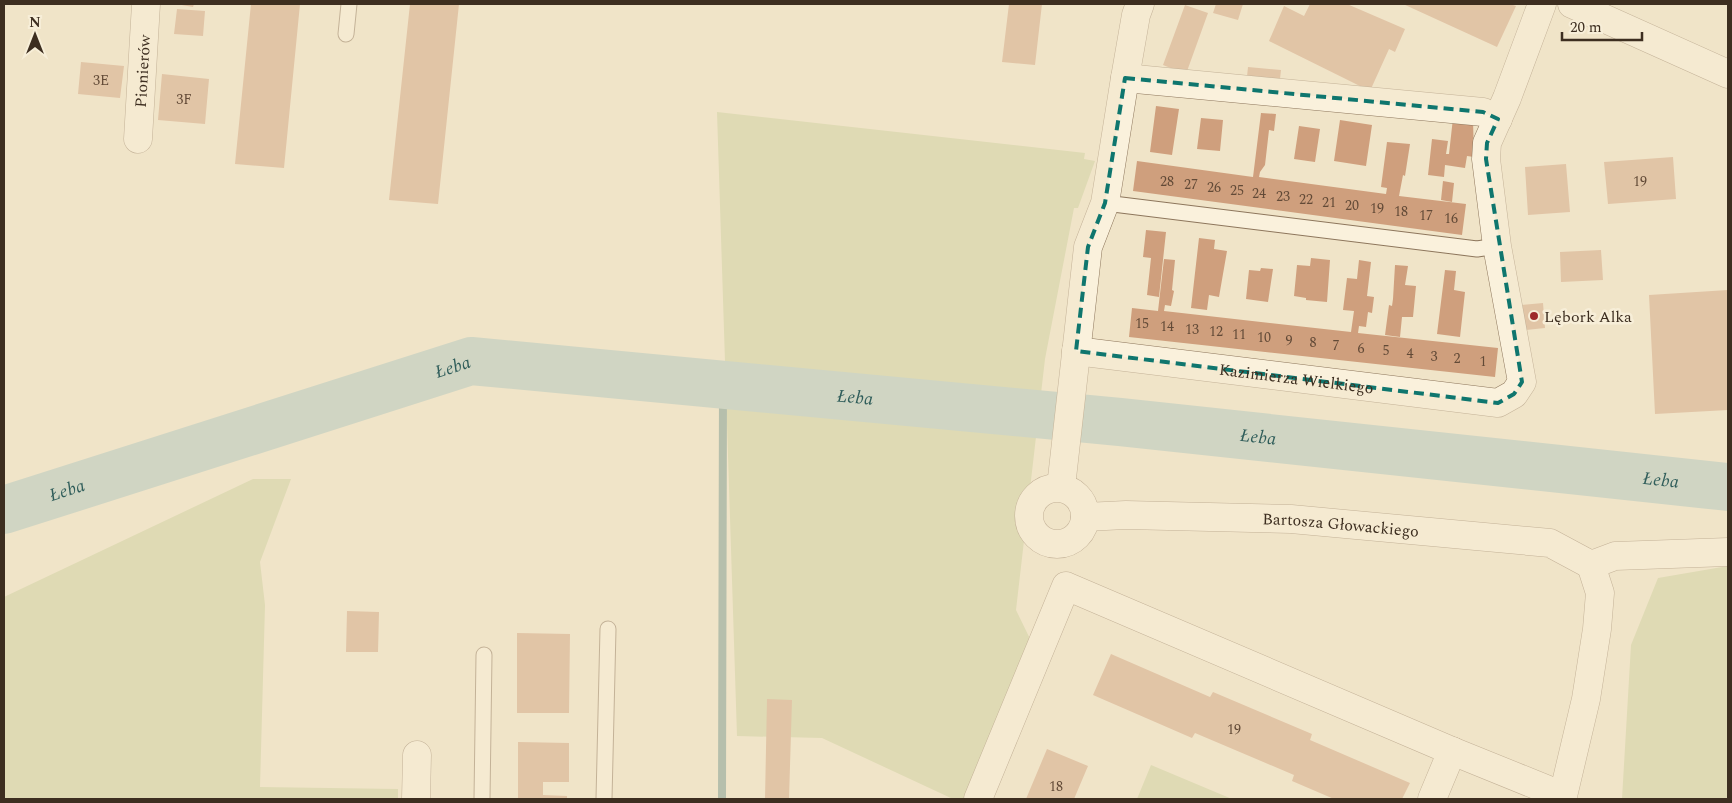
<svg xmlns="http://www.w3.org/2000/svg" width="1732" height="803" font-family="Spectral,serif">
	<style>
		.green { fill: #c9cf9b }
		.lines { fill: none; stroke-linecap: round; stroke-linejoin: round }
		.stream { stroke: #6f938a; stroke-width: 8 }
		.river { stroke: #a9c4bc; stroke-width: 48 }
		.building { fill: #cf9f7d }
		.service-casing { stroke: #8d765c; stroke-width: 17 }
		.minor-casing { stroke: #8d765c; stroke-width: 29 }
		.tertiary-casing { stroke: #8d765c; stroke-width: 29 }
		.service { stroke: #faf1dc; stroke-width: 15 }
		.minor { stroke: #faf1dc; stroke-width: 28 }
		.tertiary { stroke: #faf1dc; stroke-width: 28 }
		.marked { fill: none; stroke: #0f766e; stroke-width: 4; stroke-dasharray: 10 6; stroke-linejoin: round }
		.poi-dot { fill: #9e2a2b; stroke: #f7eed8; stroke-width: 2 }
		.labels { text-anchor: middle; stroke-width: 5; stroke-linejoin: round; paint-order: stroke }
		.number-label { font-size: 14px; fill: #624a37 }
		.street-label { font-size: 16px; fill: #3d2e20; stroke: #f7eed8 }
		.poi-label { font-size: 16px; fill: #3d2e20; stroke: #f7eed8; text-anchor: start }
		.water-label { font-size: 18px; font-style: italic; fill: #2f5d5a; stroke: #f7eed8 }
	</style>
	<rect width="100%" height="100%" fill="#f0e4c8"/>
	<path class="green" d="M 717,112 L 1085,153 L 1084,159 L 1095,161 L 1078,208 L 1074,208 L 1045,359 L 1016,610 L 1034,647 L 967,799 L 953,799 L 822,738 L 737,736 Z
		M 253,479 L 291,479 L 260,562 L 265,605 L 260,787 L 398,789 L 398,799 L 4,799 L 4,597 Z
		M 1728,566 L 1728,799 L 1622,799 L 1631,645 L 1658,578 Z
		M 1151,765 L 1232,799 L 1137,799 Z"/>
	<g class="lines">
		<path class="stream" d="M 722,799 L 723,385"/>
		<path class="river" id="s1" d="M 4,510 L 471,361 L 1120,422 L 1728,487"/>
	</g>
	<path class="building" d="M 176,4 L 194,4 L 193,7 Z
		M 251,4 L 300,4 L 284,168 L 235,164 Z
		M 410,4 L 459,4 L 438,204 L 389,200 Z
		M 1009,4 L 1042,4 L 1035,65 L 1002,62 Z
		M 1216,4 L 1243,4 L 1238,20 L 1213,13 Z
		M 1310,4 L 1347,4 L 1405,29 L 1395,52 L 1389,49 L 1370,91 L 1269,41 L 1284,6 L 1304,16 Z
		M 1403,4 L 1510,4 L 1516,6 L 1497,47 Z
		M 1185,5 L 1208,13 L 1186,74 L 1163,65 Z
		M 177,9 L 205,11 L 203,36 L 174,34 Z
		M 81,62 L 124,66 L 120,98 L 78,94 Z
		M 1248,67 L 1281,70 L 1279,88 L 1246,86 Z
		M 162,74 L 209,79 L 205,124 L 158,120 Z
		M 1156,106 L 1179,109 L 1172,155 L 1150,152 Z
		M 1261,113 L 1276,114 L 1274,131 L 1269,130 L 1265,165 L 1260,172 L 1259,177 L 1386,194 L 1387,188 L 1381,187 L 1387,142 L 1410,144 L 1405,176 L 1403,175 L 1399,196 L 1466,204 L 1462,235 L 1133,191 L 1137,161 L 1253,177 Z
		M 1201,118 L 1223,120 L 1220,151 L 1197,149 Z
		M 1453,118 L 1473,120 L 1474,157 L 1467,156 L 1465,168 L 1445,165 L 1444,177 L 1428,175 L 1432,139 L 1448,141 L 1446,154 L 1449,154 Z
		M 1340,120 L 1372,125 L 1366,166 L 1334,161 Z
		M 1299,126 L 1320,129 L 1315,162 L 1294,159 Z
		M 1673,157 L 1676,199 L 1608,204 L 1604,162 Z
		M 1566,164 L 1570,212 L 1528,215 L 1525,167 Z
		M 1443,181 L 1454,183 L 1452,202 L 1441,200 Z
		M 1146,230 L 1166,232 L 1159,297 L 1147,295 L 1151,258 L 1143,257 Z
		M 1199,238 L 1215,240 L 1214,249 L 1227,251 L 1219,297 L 1209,295 L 1207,310 L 1191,308 Z
		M 1601,250 L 1603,280 L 1561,282 L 1560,252 Z
		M 1311,258 L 1330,260 L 1327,302 L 1306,300 L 1306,298 L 1294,296 L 1297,265 L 1310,266 Z
		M 1164,259 L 1175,260 L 1172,290 L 1174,291 L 1171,306 L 1165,305 L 1164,311 L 1351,332 L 1354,311 L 1343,310 L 1347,278 L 1357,279 L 1359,260 L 1371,262 L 1367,296 L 1374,297 L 1372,313 L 1368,312 L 1366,327 L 1359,326 L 1358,333 L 1498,348 L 1495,377 L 1129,337 L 1132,308 L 1158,311 Z
		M 1395,265 L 1408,266 L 1405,285 L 1416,286 L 1413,317 L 1402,317 L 1400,337 L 1385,335 L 1389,305 L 1392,306 L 1393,299 Z
		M 1261,268 L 1273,269 L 1268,302 L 1246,299 L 1249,270 L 1260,271 Z
		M 1445,270 L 1456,271 L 1454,290 L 1465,292 L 1460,337 L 1437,334 Z
		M 1728,290 L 1728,410 L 1655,414 L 1649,295 Z
		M 1543,303 L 1545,328 L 1526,330 L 1522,305 Z
		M 347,611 L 379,612 L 378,652 L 346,652 Z
		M 517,633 L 570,634 L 569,713 L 517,713 Z
		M 1111,654 L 1210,697 L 1213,692 L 1312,734 L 1310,740 L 1410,783 L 1402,799 L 1334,799 L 1292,781 L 1294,775 L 1195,733 L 1192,738 L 1093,695 Z
		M 767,699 L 792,700 L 789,799 L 765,799 Z
		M 518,742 L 569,743 L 569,782 L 543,782 L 543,795 L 567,796 L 567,799 L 518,799 Z
		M 1047,749 L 1088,766 L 1074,799 L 1026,799 Z"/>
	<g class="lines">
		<g class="service-casing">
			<path id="service" d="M 346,34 L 349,4
				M 1105,203 L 1477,249 L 1497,246
				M 482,799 L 484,655
				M 604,799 L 608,629"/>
		</g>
		<g class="minor-casing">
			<g id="minor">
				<path d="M 1125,78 L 1483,112 L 1498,119"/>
				<path id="s2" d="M 138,139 L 146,4"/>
				<path id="s3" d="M 1076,351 L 1498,403 L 1514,394 L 1522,382 L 1497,246 L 1486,159 L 1487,143 L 1507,98 L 1542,4"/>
				<path d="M 1061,487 L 1088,247 L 1105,203 L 1125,78 L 1136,15 L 1140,4"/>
				<circle cx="1057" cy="516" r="28"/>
				<path id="s4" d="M 1085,517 L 1126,515 L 1291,519 L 1550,543 L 1591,565 L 1615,556 L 1728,552"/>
				<path d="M 416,799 L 417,755"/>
				<path d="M 978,799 L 1066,586 L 1452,751 L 1563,796 L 1586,699 L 1597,629 L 1600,593 L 1591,565"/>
				<path d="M 1432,799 L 1452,751"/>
			</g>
		</g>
		<g class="tertiary-casing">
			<path id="tertiary" d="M 1572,4 L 1728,74"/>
		</g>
		<use href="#service" class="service"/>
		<use href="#minor" class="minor"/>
		<use href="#tertiary" class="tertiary"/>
	</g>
	<path d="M0 0H1732V803H0ZM 1125,78 L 1483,112 L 1498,119 L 1487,143 L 1486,159 L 1522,382 L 1514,394 L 1498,403 L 1076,351 L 1088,247 L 1105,203 Z" fill="#f0e4c8" fill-opacity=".55" fill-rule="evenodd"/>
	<path class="marked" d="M 1125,78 L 1483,112 L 1498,119 L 1487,143 L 1486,159 L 1522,382 L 1514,394 L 1498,403 L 1076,351 L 1088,247 L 1105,203 Z"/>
	<circle class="poi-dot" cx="1534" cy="316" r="5"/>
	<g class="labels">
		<g class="number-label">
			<text x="101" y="85">3E</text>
			<text x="184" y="104">3F</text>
			<text x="1167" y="186">28</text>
			<text x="1640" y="186">19</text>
			<text x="1191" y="189">27</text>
			<text x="1214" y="192">26</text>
			<text x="1237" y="195">25</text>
			<text x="1259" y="198">24</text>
			<text x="1283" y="201">23</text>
			<text x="1306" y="204">22</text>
			<text x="1329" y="207">21</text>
			<text x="1352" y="210">20</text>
			<text x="1377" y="213">19</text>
			<text x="1401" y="216">18</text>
			<text x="1426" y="220">17</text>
			<text x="1451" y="223">16</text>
			<text x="1142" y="328">15</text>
			<text x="1167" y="331">14</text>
			<text x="1192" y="334">13</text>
			<text x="1216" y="336">12</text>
			<text x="1239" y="339">11</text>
			<text x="1264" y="342">10</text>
			<text x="1289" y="345">9</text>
			<text x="1313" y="347">8</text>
			<text x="1336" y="350">7</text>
			<text x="1361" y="353">6</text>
			<text x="1386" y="355">5</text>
			<text x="1410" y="358">4</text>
			<text x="1434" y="361">3</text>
			<text x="1457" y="363">2</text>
			<text x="1483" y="366">1</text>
			<text x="1234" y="734">19</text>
			<text x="1056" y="791">18</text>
		</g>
		<g class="street-label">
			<text dy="6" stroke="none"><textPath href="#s2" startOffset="68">Pionierów</textPath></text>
			<text dy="6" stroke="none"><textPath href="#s3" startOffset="222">Kazimierza Wielkiego</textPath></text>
			<text dy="6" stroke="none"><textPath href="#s4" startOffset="256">Bartosza Głowackiego</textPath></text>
		</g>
		<g class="poi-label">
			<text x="1544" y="322">Lębork Alka</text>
		</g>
		<g class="water-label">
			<text dy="6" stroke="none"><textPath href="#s1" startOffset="471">Łeba</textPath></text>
			<text dy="6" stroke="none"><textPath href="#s1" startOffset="876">Łeba</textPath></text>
			<text dy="6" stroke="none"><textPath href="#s1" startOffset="1281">Łeba</textPath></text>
			<text dy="6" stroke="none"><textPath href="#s1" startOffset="1686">Łeba</textPath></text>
			<text dy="6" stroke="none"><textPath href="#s1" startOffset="66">Łeba</textPath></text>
		</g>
	</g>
	<rect width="1732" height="803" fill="none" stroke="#3d2e20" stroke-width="10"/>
	<g transform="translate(35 35)" stroke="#f7eed8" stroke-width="4" paint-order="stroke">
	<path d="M0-4L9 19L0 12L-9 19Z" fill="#3d2e20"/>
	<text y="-8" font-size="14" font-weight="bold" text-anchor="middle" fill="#3d2e20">N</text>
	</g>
	<path d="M1562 32v8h80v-8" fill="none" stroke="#3d2e20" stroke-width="2.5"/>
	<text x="1570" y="32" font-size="15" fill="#3d2e20" stroke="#f7eed8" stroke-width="4" paint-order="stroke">20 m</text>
</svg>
